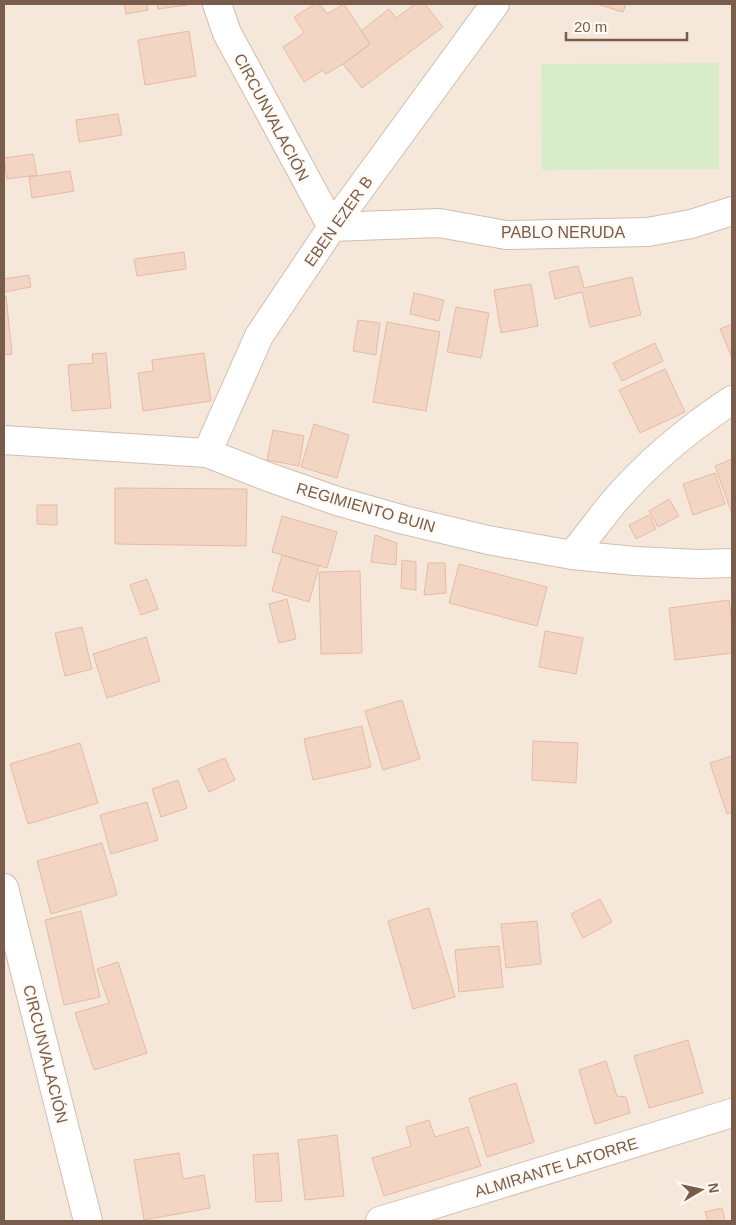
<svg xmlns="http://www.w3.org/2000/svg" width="736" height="1225" font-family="Helvetica,sans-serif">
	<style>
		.residential { fill: #f5e8da }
		.green { fill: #d8ecc9 }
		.building { fill: #f3d5c3; stroke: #e6bba3 }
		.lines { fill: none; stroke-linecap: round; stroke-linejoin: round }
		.street-casing { stroke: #d1beb0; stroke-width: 30 }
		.secondary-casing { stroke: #d6c0b0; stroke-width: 30 }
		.street { stroke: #fff; stroke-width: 28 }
		.secondary { stroke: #fff; stroke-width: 28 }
		.labels { text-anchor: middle; stroke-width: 4.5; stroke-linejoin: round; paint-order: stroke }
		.street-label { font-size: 16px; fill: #7a5c4d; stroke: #fffaf3 }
	</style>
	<rect width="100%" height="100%" fill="#fdf6ec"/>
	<path class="residential" d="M 4,4 L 732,4 L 732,1221 L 4,1221 Z"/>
	<path class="green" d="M 719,63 L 719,169 L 542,170 L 541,64 Z"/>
	<path class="building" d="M 124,4 L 147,4 L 148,10 L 126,14 Z
		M 157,4 L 187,4 L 187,5 L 158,9 Z
		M 315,4 L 320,4 L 327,14 L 344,4 L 370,44 L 343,64 L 326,74 L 323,70 L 304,82 L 283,47 L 304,33 L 294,17 Z
		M 415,4 L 425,4 L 443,27 L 362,88 L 343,64 L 370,44 L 361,31 L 389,9 L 396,18 Z
		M 597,4 L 626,4 L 623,12 Z
		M 189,31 L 196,76 L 145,85 L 138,40 Z
		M 118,114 L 122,135 L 79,142 L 76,120 Z
		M 33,154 L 37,175 L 7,179 L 4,158 Z
		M 70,171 L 74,191 L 32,198 L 29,177 Z
		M 184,252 L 186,269 L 137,276 L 134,259 Z
		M 578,266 L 584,288 L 632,277 L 641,315 L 590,327 L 582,292 L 555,299 L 549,272 Z
		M 29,275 L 31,287 L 4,292 L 4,279 Z
		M 531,284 L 538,326 L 501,333 L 494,290 Z
		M 414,293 L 444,300 L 439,321 L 410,314 Z
		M 4,296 L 6,296 L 12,354 L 4,355 Z
		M 456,307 L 489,313 L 481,358 L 447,352 Z
		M 358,320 L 380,323 L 376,355 L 353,351 Z
		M 387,322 L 440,332 L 426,411 L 373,402 Z
		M 732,324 L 732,358 L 720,329 Z
		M 655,343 L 663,361 L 622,381 L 613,363 Z
		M 106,353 L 111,408 L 72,411 L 68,365 L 93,363 L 92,354 Z
		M 204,353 L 211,401 L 143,411 L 138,373 L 153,371 L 152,360 Z
		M 665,369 L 685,412 L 640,433 L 619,390 Z
		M 314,424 L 349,435 L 337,478 L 301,467 Z
		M 273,430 L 304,436 L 299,466 L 267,460 Z
		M 732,459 L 732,514 L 715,466 Z
		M 715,473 L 725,504 L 693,515 L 683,484 Z
		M 115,488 L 247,489 L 246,546 L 115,544 Z
		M 669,499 L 679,516 L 658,527 L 649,511 Z
		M 37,505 L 57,505 L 57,525 L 37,524 Z
		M 649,515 L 656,529 L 636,539 L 629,525 Z
		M 282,516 L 337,532 L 327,568 L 272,552 Z
		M 375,535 L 397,543 L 396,565 L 371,562 Z
		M 282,555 L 319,566 L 309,602 L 272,591 Z
		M 402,560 L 416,562 L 416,590 L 401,588 Z
		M 428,563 L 445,563 L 446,593 L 424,595 Z
		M 459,564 L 547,587 L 537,626 L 449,603 Z
		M 360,571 L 362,653 L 321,654 L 319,572 Z
		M 147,579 L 158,609 L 141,615 L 130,585 Z
		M 287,599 L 296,639 L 279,643 L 269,604 Z
		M 729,600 L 732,625 L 732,653 L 675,660 L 669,608 Z
		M 82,627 L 92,669 L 65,676 L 55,633 Z
		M 545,631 L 583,638 L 576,674 L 539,667 Z
		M 146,637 L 160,681 L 107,698 L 93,654 Z
		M 402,700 L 420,759 L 383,770 L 365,711 Z
		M 362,726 L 371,767 L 313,780 L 304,739 Z
		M 533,741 L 578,743 L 576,783 L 532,780 Z
		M 80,743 L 98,803 L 28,824 L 10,764 Z
		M 732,756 L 732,812 L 727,814 L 710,763 Z
		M 225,758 L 235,780 L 209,792 L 198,769 Z
		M 178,780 L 187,808 L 161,817 L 152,789 Z
		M 147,802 L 158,840 L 111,854 L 100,815 Z
		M 102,843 L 117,895 L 51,914 L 37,861 Z
		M 600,899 L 612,922 L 583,938 L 571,914 Z
		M 429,908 L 455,997 L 413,1009 L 388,921 Z
		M 81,911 L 100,997 L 64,1005 L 45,920 Z
		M 537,921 L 541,964 L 506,968 L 501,924 Z
		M 499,946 L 503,987 L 459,992 L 455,950 Z
		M 118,962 L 147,1053 L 94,1070 L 75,1013 L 109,1003 L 97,969 Z
		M 688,1040 L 703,1093 L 649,1108 L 634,1056 Z
		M 606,1061 L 617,1096 L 626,1097 L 630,1113 L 595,1124 L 579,1070 Z
		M 516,1083 L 534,1142 L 487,1157 L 469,1098 Z
		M 429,1120 L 435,1137 L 468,1127 L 481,1166 L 384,1196 L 372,1158 L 411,1146 L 406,1127 Z
		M 337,1135 L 344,1196 L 305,1200 L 298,1140 Z
		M 179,1153 L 183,1179 L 204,1175 L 210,1208 L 144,1220 L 134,1160 Z
		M 278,1153 L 282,1201 L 256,1202 L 253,1155 Z
		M 722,1208 L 725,1221 L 708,1221 L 705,1212 Z"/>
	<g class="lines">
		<g class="street-casing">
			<path id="street" d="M 217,4 L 227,33 L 332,227 L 439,223 L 506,235 L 648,232 L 691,224 L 732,211
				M 4,440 L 207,453 L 271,478 L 337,501 L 404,520 L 488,540 L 572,555 L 635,561 L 698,564 L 732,563
				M 207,453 L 259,336 L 332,227 L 495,4
				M 572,555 C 586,538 599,520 613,503 C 647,463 688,429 732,400
				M 4,888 L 88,1221"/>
		</g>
		<g class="secondary-casing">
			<path id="secondary" d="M 380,1221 L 732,1113"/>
		</g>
		<use href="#street" class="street"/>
		<use href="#secondary" class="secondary"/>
	</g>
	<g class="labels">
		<g class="street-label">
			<text transform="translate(272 117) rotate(62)" y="6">CIRCUNVALACIÓN</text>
			<text transform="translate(338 221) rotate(-55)" y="6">EBEN EZER B</text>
			<text x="563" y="238">PABLO NERUDA</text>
			<text transform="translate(366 507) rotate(16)" y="6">REGIMIENTO BUIN</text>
			<text transform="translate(46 1054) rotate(76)" y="6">CIRCUNVALACIÓN</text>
			<text transform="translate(556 1167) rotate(-17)" y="6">ALMIRANTE LATORRE</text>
		</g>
	</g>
	<rect width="736" height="1225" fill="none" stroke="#7a5c4d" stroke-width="10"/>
	<g transform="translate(701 1190) rotate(81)" stroke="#fffaf3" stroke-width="4" paint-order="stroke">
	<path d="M0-4L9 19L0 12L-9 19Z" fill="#7a5c4d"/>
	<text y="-8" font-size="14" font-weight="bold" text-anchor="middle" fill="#7a5c4d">N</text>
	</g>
	<path d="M566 32v8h121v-8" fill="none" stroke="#7a5c4d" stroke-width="2.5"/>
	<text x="574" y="32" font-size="15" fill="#7a5c4d" stroke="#fffaf3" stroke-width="4" paint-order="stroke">20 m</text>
</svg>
